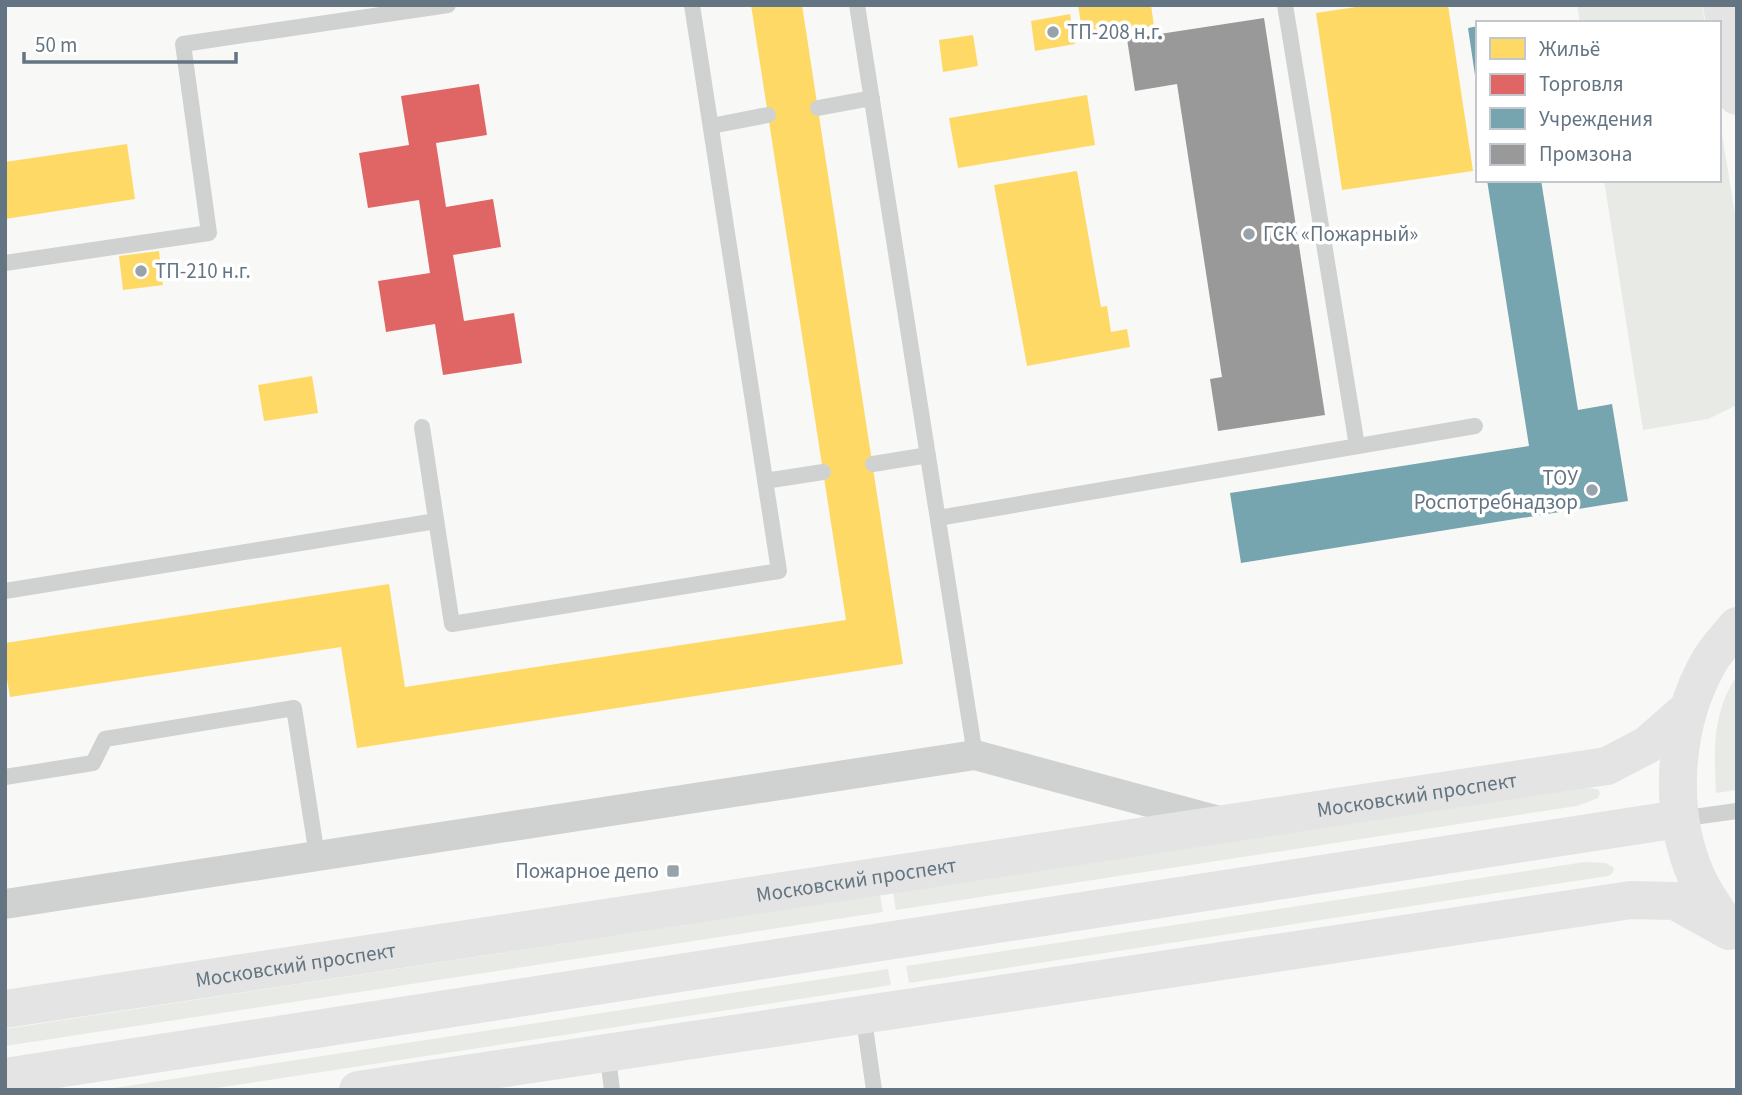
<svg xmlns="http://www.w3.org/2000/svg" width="1742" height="1095" font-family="'Source Sans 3',sans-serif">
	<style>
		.green { fill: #e8ebe5 }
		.homes { fill: #ffd966 }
		.shops { fill: #e06666 }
		.public { fill: #76a5af }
		.industry { fill: #999 }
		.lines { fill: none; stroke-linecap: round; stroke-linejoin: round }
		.service { stroke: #d0d2d2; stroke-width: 16 }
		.minor { stroke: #d0d2d2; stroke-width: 30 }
		.secondary { stroke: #e3e4e3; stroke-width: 38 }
		.primary { stroke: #e3e4e3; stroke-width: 38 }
		.poi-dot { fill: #97a2ab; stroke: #fff; stroke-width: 2.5 }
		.labels { text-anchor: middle; stroke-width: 7; stroke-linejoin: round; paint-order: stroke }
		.poi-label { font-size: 21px; fill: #637482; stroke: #fff; text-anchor: start }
		.street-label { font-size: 21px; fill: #637482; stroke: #fff }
	</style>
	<rect width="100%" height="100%" fill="#f8f8f7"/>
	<path class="green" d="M 1577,5 L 1702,5 L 1705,23 L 1580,23 Z
		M 1719,115 L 1737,227 L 1737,405 L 1708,419 L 1643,430 L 1604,180 L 1719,180 Z
		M 1737,675 L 1737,790 L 1716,793 C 1714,749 1712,714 1737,675 Z
		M 1588,788 L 1598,789 L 1600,793 L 1598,798 L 1577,806 L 896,910 L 893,892 Z
		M 1585,862 L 1606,863 L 1614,868 L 1612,874 L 1608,876 L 909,983 L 906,966 Z
		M 880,895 L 883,912 L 5,1046 L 5,1029 Z
		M 888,969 L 891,985 L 204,1090 L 101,1090 Z"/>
	<path class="homes" d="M 751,5 L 802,5 L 903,664 L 357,748 L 341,647 L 10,697 L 5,668 L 5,643 L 389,584 L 405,687 L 846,620 Z
		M 1078,5 L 1151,5 L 1154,26 L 1083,37 Z
		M 1369,5 L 1448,5 L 1473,171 L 1342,190 L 1316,13 Z
		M 1070,14 L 1075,44 L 1035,51 L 1031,21 Z
		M 973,35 L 978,66 L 943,72 L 939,40 Z
		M 1087,95 L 1095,145 L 958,168 L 949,118 Z
		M 127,144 L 135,199 L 5,219 L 5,162 Z
		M 1077,171 L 1101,307 L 1107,306 L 1111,332 L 1127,329 L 1130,347 L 1027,366 L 994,185 Z
		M 159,251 L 163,285 L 123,290 L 119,256 Z
		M 312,376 L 318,413 L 264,421 L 258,385 Z"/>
	<path class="shops" d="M 479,84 L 487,135 L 436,143 L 446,207 L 493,199 L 501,247 L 453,255 L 464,321 L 514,313 L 522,363 L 443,375 L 435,324 L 386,332 L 378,281 L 430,273 L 419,200 L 368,208 L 359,153 L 409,145 L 401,96 Z"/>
	<path class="public" d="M 1478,26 L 1478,82 L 1476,82 L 1468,28 Z
		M 1487,180 L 1541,180 L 1578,410 L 1612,404 L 1628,501 L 1241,563 L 1230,493 L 1529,446 Z"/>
	<path class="industry" d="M 1264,18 L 1325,415 L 1218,431 L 1210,379 L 1222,377 L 1177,84 L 1135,91 L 1127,39 Z"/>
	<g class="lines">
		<path class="service" d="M 857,5 L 975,755
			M 1285,5 L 1357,446
			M 818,108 L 872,98
			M 711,126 L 768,115
			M 5,263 L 209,233 L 183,44 L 448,5
			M 422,427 L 452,624 L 779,571 L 692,5
			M 873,464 L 928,455
			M 765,481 L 823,472
			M 938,518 L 1475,426
			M 5,591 L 436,521
			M 5,777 L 93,763 L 105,739 L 294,708 L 317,856
			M 1679,819 L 1737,811
			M 863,1013 L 874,1090
			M 607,1051 L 612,1090"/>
		<path class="minor" d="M 5,904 L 975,755 L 1219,821"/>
		<path class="secondary" d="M 1722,5 L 1737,96"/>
		<g class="primary">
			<path d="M 1728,929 C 1718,912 1705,896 1697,878 C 1667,810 1673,724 1710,660 C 1717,648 1728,637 1737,626"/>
			<path id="s1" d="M 5,1009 L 1607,766 L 1647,745 L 1688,709"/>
			<path d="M 5,1077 L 1679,819"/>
			<path d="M 358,1090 L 1631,900 L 1675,901 L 1729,931"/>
		</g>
	</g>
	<g class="poi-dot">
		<circle cx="1053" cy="32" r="7"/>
		<circle cx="1249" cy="234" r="7"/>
		<circle cx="141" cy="271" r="7"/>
		<circle cx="1592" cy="490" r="7"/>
		<rect x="666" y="864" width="14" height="14" rx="3.5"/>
	</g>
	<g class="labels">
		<g class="poi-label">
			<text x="1067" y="39">ТП-208 н.г.</text>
			<text x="1263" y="241">ГСК «Пожарный»</text>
			<text x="155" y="278">ТП-210 н.г.</text>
			<text x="1578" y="485" text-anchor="end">ТОУ<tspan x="1578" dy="24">Роспотребнадзор</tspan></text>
			<text x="659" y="878" text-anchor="end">Пожарное депо</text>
		</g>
		<g class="street-label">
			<text dy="7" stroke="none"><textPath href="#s1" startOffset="1428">Московский проспект</textPath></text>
			<text dy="7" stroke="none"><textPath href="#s1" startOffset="861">Московский проспект</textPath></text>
			<text dy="7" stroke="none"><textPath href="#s1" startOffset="294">Московский проспект</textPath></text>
		</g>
	</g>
	<rect width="1742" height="1095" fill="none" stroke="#637482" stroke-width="14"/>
	<rect x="1476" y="21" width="245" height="161" fill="#ffffff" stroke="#c1c7cd" stroke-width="2"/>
	<rect x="1490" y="38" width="35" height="21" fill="#ffd966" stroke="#c1c7cd" stroke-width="2"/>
	<text x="1539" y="56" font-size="21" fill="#637482">Жильё</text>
	<rect x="1490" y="74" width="35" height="21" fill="#e06666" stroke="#c1c7cd" stroke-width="2"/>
	<text x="1539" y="91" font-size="21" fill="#637482">Торговля</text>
	<rect x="1490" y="108" width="35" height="21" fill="#76a5af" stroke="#c1c7cd" stroke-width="2"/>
	<text x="1539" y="126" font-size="21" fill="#637482">Учреждения</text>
	<rect x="1490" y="144" width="35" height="21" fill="#999999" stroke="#c1c7cd" stroke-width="2"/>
	<text x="1539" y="161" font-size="21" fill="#637482">Промзона</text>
	<path d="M24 52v10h212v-10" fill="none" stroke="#637482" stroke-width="3.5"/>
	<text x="35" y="52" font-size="21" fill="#637482" stroke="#ffffff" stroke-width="5" paint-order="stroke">50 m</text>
</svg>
